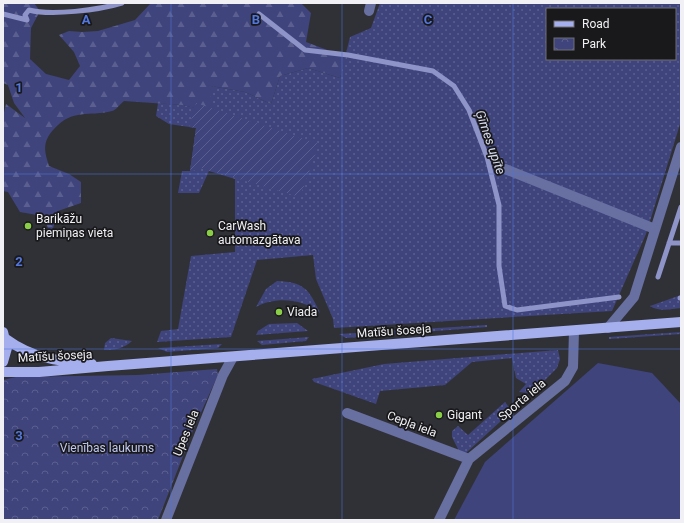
<svg xmlns="http://www.w3.org/2000/svg" width="684" height="523" font-family="Roboto,sans-serif">
	<style>
		.grass { fill: url(#grass-dots); fill-rule: evenodd }
		.forest { fill: url(#forest-firs) }
		.park { fill: url(#park-crowns) }
		.garden { fill: url(#garden-furrows) }
		.pitch { fill: #3f447c }
		.lines { fill: none; stroke-linecap: round; stroke-linejoin: round }
		.stream { stroke: #8e93c8; stroke-width: 5 }
		.minor { stroke: #686fa1; stroke-width: 10 }
		.major { stroke: #a6afed; stroke-width: 10 }
		.grid { fill: none; stroke: #5277df; stroke-width: 1; stroke-opacity: 0.55 }
		.poi-dot { fill: #8ace47; stroke: #19191c; stroke-width: 1.5 }
		.labels { text-anchor: middle; stroke-width: 3.5; stroke-linejoin: round; paint-order: stroke }
		.poi-label { font-size: 12px; fill: #f1f1f5; stroke: #19191c; text-anchor: start }
		.street-label { font-size: 12px; fill: #f1f1f5; stroke: #19191c }
		.park-label { font-size: 12px; fill: #bfc7f0; stroke: #19191c }
		.water-label { font-size: 13px; font-style: italic; fill: #d9ddf2; stroke: #19191c }
		.grid-label { font-size: 13px; text-anchor: middle; font-weight: bold; fill: #5277df; stroke: #19191c; stroke-width: 3.5; stroke-linejoin: round; paint-order: stroke }
	</style>
	<defs>
		<pattern id="grass-dots" width="8" height="8" patternUnits="userSpaceOnUse"><rect width="8" height="8" fill="#3f447c"/><path d="M2 2h.1M6 6h.1" fill="none" stroke="#5b5f8f" stroke-width="1.8" stroke-linecap="round"/></pattern>
		<pattern id="forest-firs" width="22" height="20" patternUnits="userSpaceOnUse"><rect width="22" height="20" fill="#3f447c"/><path d="M5 1l3.5 6h-7zM16 11l3.5 6h-7z" fill="#5b5f8f"/></pattern>
		<pattern id="park-crowns" width="20" height="18" patternUnits="userSpaceOnUse"><rect width="20" height="18" fill="#3f447c"/><path d="M2 6a3 3 0 1 1 6 0M12 15a3 3 0 1 1 6 0" fill="none" stroke="#5b5f8f"/></pattern>
		<pattern id="garden-furrows" width="10" height="10" patternUnits="userSpaceOnUse"><rect width="10" height="10" fill="#3f447c"/><path d="M-1 1l2-2M0 10L10 0M9 11l2-2" fill="none" stroke="#5b5f8f"/></pattern>
	</defs>
	<rect width="100%" height="100%" fill="#303137"/>
	<path class="grass" d="M 380,3 L 681,3 L 681,121 L 646,234 L 612,311 L 334,328 L 333,319 L 316,279 L 313,255 L 257,260 L 231,337 L 157,342 L 161,331 L 178,329 L 191,256 L 235,252 L 235,179 L 209,171 L 199,193 L 178,193 L 182,171 L 190,171 L 196,128 L 169,124 L 156,116 L 158,103 L 182,105 L 211,111 L 211,86 L 245,92 L 271,104 L 280,76 L 308,68 L 340,78 L 350,37 L 371,28 ZM 547,9 L 675,9 L 675,59 L 547,59 Z
		M 277,281 C 304,282 309,289 320,313 C 303,299 276,296 256,307 L 266,289 Z
		M 681,295 L 681,308 C 671,309 658,312 650,306 Z
		M 297,323 L 308,331 L 256,335 L 258,331 L 269,324 Z
		M 487,325 L 487,327 L 359,337 L 346,338 L 339,334 Z
		M 681,332 L 681,334 L 609,339 L 609,337 Z
		M 309,337 L 306,341 L 262,345 L 257,341 Z
		M 111,338 L 132,341 C 123,349 115,350 104,350 L 105,343 Z
		M 222,344 L 218,348 L 167,352 L 158,348 Z
		M 558,350 L 560,359 L 557,368 L 536,389 L 528,393 L 519,392 L 526,384 L 516,378 L 512,358 L 472,362 L 445,385 L 380,391 L 376,404 L 314,382 L 312,379 L 384,364 Z
		M 505,402 L 512,411 L 466,453 L 459,451 L 452,437 L 452,431 L 458,426 L 468,435 Z"/>
	<path class="forest" d="M 3,3 L 34,3 L 40,11 L 31,28 L 30,59 L 46,74 L 69,80 L 80,66 L 74,52 L 59,35 L 69,31 L 82,32 L 98,31 L 135,20 L 151,3 L 301,3 L 311,13 L 306,42 L 346,57 L 340,78 L 308,68 L 280,76 L 271,104 L 245,92 L 211,86 L 211,112 L 182,105 L 124,101 C 120,104 116,110 112,111 C 88,117 73,108 54,129 C 42,142 44,151 49,166 L 69,174 L 81,182 L 81,203 L 58,211 L 51,235 L 43,216 L 20,212 L 8,192 L 3,191 L 3,117 L 6,104 L 25,118 L 14,103 L 8,85 L 3,83 Z"/>
	<path class="park" d="M 217,369 L 218,375 L 194,428 L 158,520 L 3,520 L 3,380 L 16,377 L 138,375 Z"/>
	<path class="garden" d="M 196,103 L 319,144 L 300,197 L 201,168 L 190,172 L 196,128 L 189,127 Z"/>
	<path class="pitch" d="M 598,363 L 652,373 L 681,404 L 681,520 L 454,520 L 485,462 Z"/>
	<g class="lines">
		<path class="stream" d="M 3,14 L 27,20 L 25,15 L 29,10 C 51,16 99,10 122,3
			M 259,14 L 305,50 L 348,55 L 433,71 L 454,86 L 469,110 L 487,157 L 499,205 L 499,266 L 505,306 L 517,310 L 619,297
			M 669,243 L 681,243
			M 658,277 L 681,207
			M 680,298 L 681,298"/>
		<path class="minor" d="M 369,11 L 371,3
			M 505,169 L 655,229
			M 608,328 L 634,297 L 681,147
			M 347,413 L 469,459
			M 166,520 L 223,375 L 233,357
			M 439,520 L 469,459 L 565,381 L 573,367 L 574,331"/>
		<path class="major" d="M 3,332 L 7,348 L 3,362
			M 6,339 C 33,359 59,361 92,364
			M 3,372 L 39,372 L 108,366 L 681,322"/>
	</g>
	<path class="grid" d="M 171,3 L 171,520M 342,3 L 342,520M 513,3 L 513,520M 3,174 L 681,174M 3,349 L 681,349"/>
	<g class="poi-dot">
		<circle cx="28" cy="226" r="4"/>
		<circle cx="210" cy="233" r="4"/>
		<circle cx="279" cy="312" r="4"/>
		<circle cx="439" cy="415" r="4"/>
	</g>
	<g class="labels">
		<g class="poi-label">
			<text x="36" y="223">Barikāžu<tspan x="36" dy="14">piemiņas vieta</tspan></text>
			<text x="218" y="230">CarWash<tspan x="218" dy="14">automazgātava</tspan></text>
			<text x="287" y="316">Viada</text>
			<text x="447" y="419">Gigant</text>
		</g>
		<g class="street-label">
			<text transform="translate(394 331) rotate(-4)" y="4">Matīšu šoseja</text>
			<text transform="translate(55 356) rotate(-3)" y="4">Matīšu šoseja</text>
			<text transform="translate(522 400) rotate(-40)" y="4">Sporta iela</text>
			<text transform="translate(412 424) rotate(21)" y="4">Cepļa iela</text>
			<text transform="translate(186 433) rotate(-68)" y="4">Upes iela</text>
		</g>
		<g class="park-label">
			<text x="107" y="452">Vienības laukums</text>
		</g>
		<g class="water-label">
			<text transform="translate(491 142) rotate(71)" y="5">Ģīmes upīte</text>
		</g>
	</g>
	<g class="grid-label">
		<text x="86" y="24">A</text>
		<text x="256" y="24">B</text>
		<text x="428" y="24">C</text>
		<text x="19" y="92">1</text>
		<text x="19" y="266">2</text>
		<text x="19" y="440">3</text>
	</g>
	<rect width="684" height="523" fill="none" stroke="#f1f1f5" stroke-width="8"/>
	<rect x="546" y="8" width="130" height="52" fill="#19191c" stroke="#6f6f73"/>
	<rect x="554" y="21" width="20" height="6" fill="#a6afed" stroke="#6f6f73"/>
	<text x="582" y="28" font-size="12" fill="#f1f1f5">Road</text>
	<rect x="554" y="38" width="20" height="12" fill="url(#park-crowns)" stroke="#6f6f73"/>
	<text x="582" y="48" font-size="12" fill="#f1f1f5">Park</text>
</svg>
